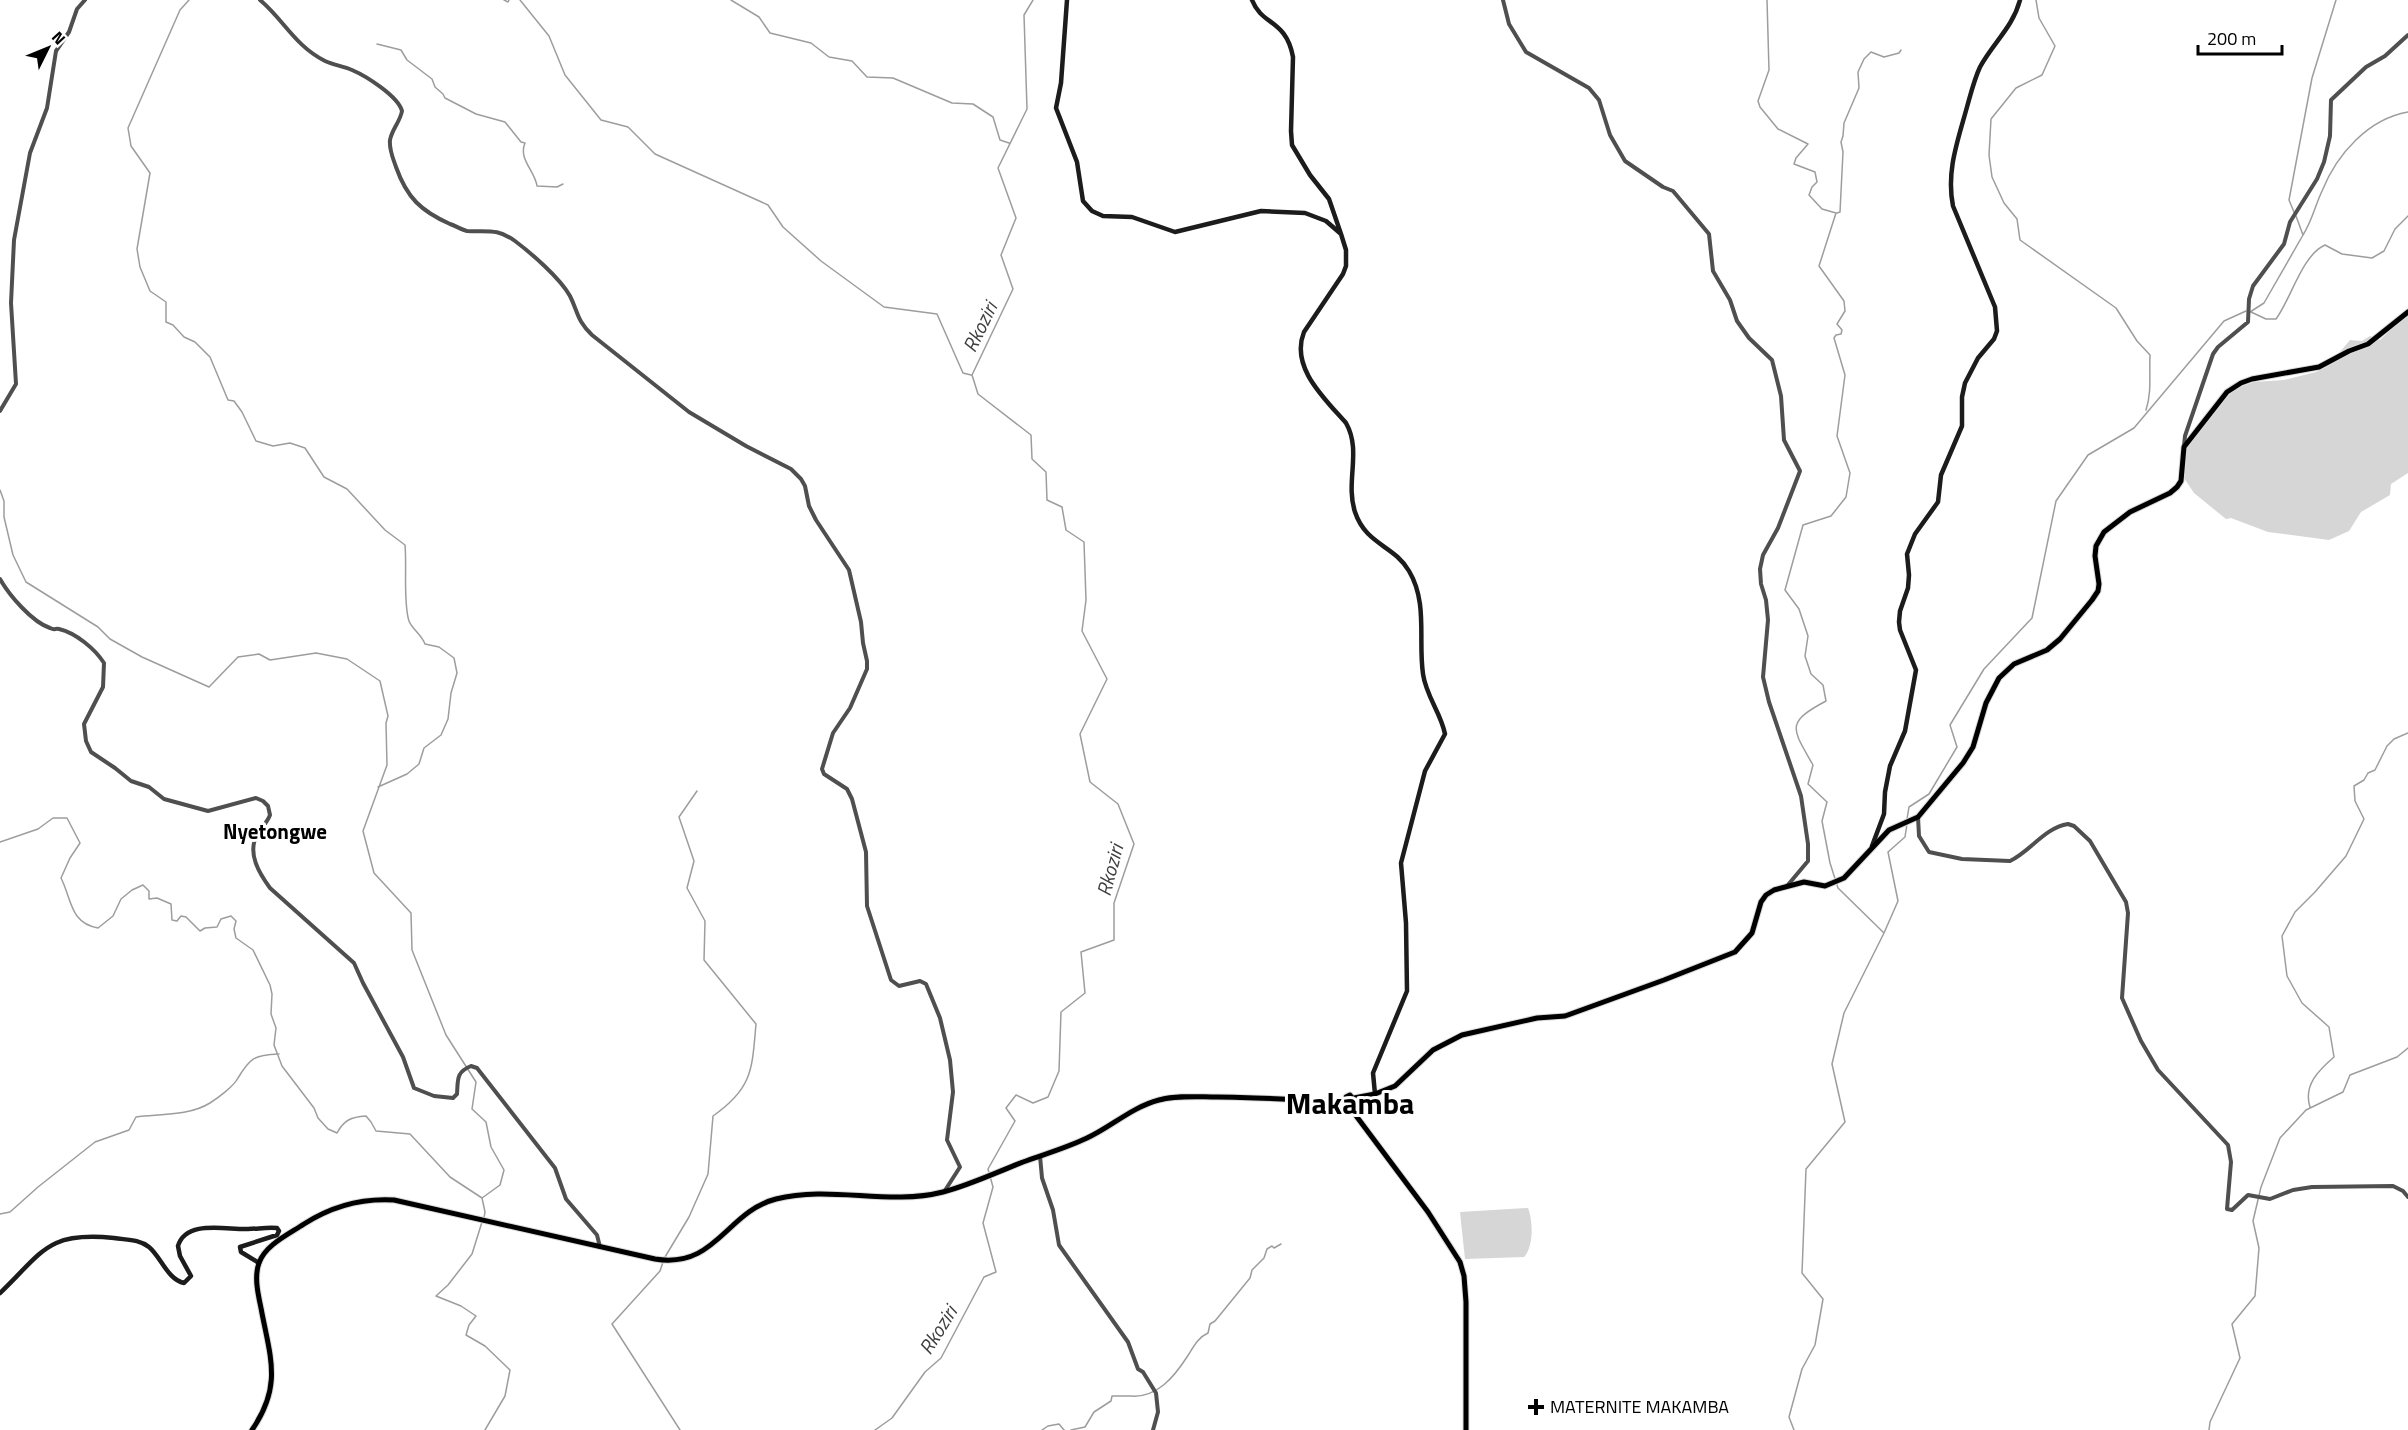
<svg xmlns="http://www.w3.org/2000/svg" width="2408" height="1430" font-family="'Titillium Web',sans-serif">
	<style>
		.green { fill: #d6d6d6 }
		.lines { fill: none; stroke-linecap: round; stroke-linejoin: round }
		.stream { stroke: #9d9d9d; stroke-width: 1.5 }
		.primary-casing { stroke: #dbdbdb; stroke-width: 7 }
		.tertiary { stroke: #4f4f4f; stroke-width: 4 }
		.secondary { stroke: #1c1c1c; stroke-width: 4.5 }
		.primary { stroke: #000; stroke-width: 5 }
		.poi-dot { fill: #000; stroke: #fff; stroke-width: 2 }
		.labels { text-anchor: middle; stroke-width: 6; stroke-linejoin: round; paint-order: stroke }
		.poi-label { font-size: 18px; fill: #000; stroke: #fff; text-anchor: start }
		.water-label { font-size: 20px; font-style: italic; fill: #3e3e3e; stroke: #fff }
		.quarter-label { font-size: 21px; font-weight: bold; fill: #000; stroke: #fff }
		.town-label { font-size: 30px; font-weight: bold; fill: #000; stroke: #fff }
	</style>
	<rect width="100%" height="100%" fill="#fff"/>
	<path class="green" d="M 2408,313 L 2408,473 L 2391,484 L 2390,495 L 2361,512 L 2349,531 L 2329,540 L 2268,532 L 2231,518 L 2226,519 L 2194,493 L 2184,478 L 2183,459 L 2187,447 L 2226,398 L 2237,388 L 2254,382 L 2284,380 L 2316,372 L 2328,366 L 2350,340 L 2362,341 L 2370,336 L 2380,340 Z
		M 1528,1208 C 1533,1221 1534,1246 1524,1257 L 1465,1259 L 1460,1212 Z"/>
	<g class="lines">
		<path class="stream" d="M 189,0 L 180,10 L 128,128 L 131,146 L 150,173 L 137,249 L 140,267 L 150,291 L 166,302 L 166,322 L 173,325 L 184,337 L 195,342 L 210,357 L 228,400 L 234,401 L 242,412 L 256,441 L 273,446 L 290,443 L 305,448 L 324,477 L 347,489 L 385,530 L 405,545 C 407,566 403,603 409,621 C 412,629 421,634 425,644 L 439,647 L 454,658 L 457,673 L 451,693 L 448,719 L 441,735 L 424,748 L 419,764 L 407,774 L 378,787
			M 504,0 L 508,2 L 509,0
			M 520,0 L 549,36 L 565,75 L 601,120 L 628,127 L 655,154 L 768,205 L 783,227 L 821,261 L 884,307 L 937,314 L 963,373 L 971,375
			M 731,0 L 759,17 L 770,33 L 811,43 L 829,57 L 852,61 L 867,77 L 893,78 L 952,103 L 973,104 L 993,117 L 1000,140 L 1009,143
			M 1767,0 L 1769,70 L 1758,101 L 1760,107 L 1778,129 L 1808,144 L 1796,158 L 1794,164 L 1815,172 L 1817,182 L 1812,187 L 1809,195 L 1822,209 L 1836,213 L 1819,266 L 1844,301 L 1845,311 L 1837,324 L 1842,330 L 1841,334 L 1836,335 L 1834,338 L 1845,375 L 1837,436 L 1850,473 L 1846,497 L 1831,516 L 1803,525 L 1785,590 L 1799,609 L 1808,636 L 1805,656 L 1811,674 L 1823,685 L 1826,701 C 1785,723 1792,728 1813,765 L 1808,784 L 1827,802 L 1822,821 L 1830,863 L 1838,888 L 1884,933 L 1844,1013 L 1832,1064 L 1845,1122 L 1806,1169 L 1802,1273 L 1823,1299 L 1815,1345 L 1802,1369 L 1789,1417 L 1794,1430
			M 2036,0 L 2039,18 L 2055,46 L 2042,75 L 2016,88 L 1991,119 L 1989,155 L 1992,177 L 2004,203 L 2017,219 L 2020,240 L 2116,308 L 2137,341 L 2150,355 C 2149,374 2152,392 2146,410
			M 377,44 L 401,50 L 407,60 L 432,79 L 435,87 L 443,94 L 445,98 L 476,114 L 505,122 L 521,142 L 525,143 C 518,159 535,171 537,186 L 557,187 L 563,184
			M 2294,212 L 2289,200 L 2312,78 L 2336,0
			M 1837,213 L 1840,212 L 1843,152 L 1841,142 L 1843,136 L 1844,123 L 1859,88 L 1858,72 L 1864,59 L 1871,52 L 1884,57 L 1899,53 L 1901,50
			M 2303,235 C 2312,221 2315,206 2322,191 C 2337,154 2368,119 2408,112
			M 2250,312 L 2264,303 L 2303,235 L 2296,216
			M 2251,312 L 2266,319 L 2276,319 C 2291,299 2302,255 2325,245 L 2342,254 L 2372,258 L 2384,251 L 2395,229 L 2408,216
			M 0,490 L 4,501 L 4,517 L 13,555 L 26,582 L 98,627 L 110,639 L 142,657 L 209,687 L 238,657 L 259,654 L 270,660 L 316,653 L 347,659 L 380,681 L 388,716 L 386,723 L 387,765 L 363,831 L 374,873 L 411,913 L 412,950 L 446,1035 L 476,1082 L 472,1109 L 486,1122 L 491,1147 L 504,1170 L 500,1185 L 482,1198
			M 1907,819 L 1909,807 L 1929,794 L 1957,747 L 1950,725 L 1984,669 L 2032,618 L 2056,501 L 2088,455 L 2134,428 L 2224,321 L 2246,311
			M 0,842 L 38,829 L 53,818 L 67,818 L 80,843 L 70,858 L 61,878 C 72,900 70,923 98,928 L 113,916 L 121,899 L 132,890 L 143,885 L 149,891 L 149,899 L 157,898 L 171,904 L 172,920 L 177,921 L 181,916 L 186,917 L 200,931 L 205,928 L 217,927 L 221,919 L 231,916 L 236,921 L 234,929 L 236,938 L 253,950 L 270,985 L 272,994 L 271,1014 L 276,1028 L 274,1045 L 282,1066 L 314,1108 L 318,1118 L 328,1129 L 337,1133 C 344,1120 351,1117 366,1116 L 371,1122 L 376,1131 L 410,1134 L 450,1177 L 482,1198 L 485,1212 L 484,1218
			M 1884,933 L 1898,901 L 1888,852 L 1905,837 L 1907,824
			M 2310,1107 C 2303,1085 2319,1070 2334,1057 L 2329,1027 L 2302,1003 L 2287,976 L 2282,936 L 2295,912 L 2315,892 L 2346,856 L 2364,819 L 2355,801 L 2354,786 L 2364,780 L 2368,773 L 2375,770 L 2387,746 L 2394,739 L 2408,733
			M 0,1214 L 10,1212 L 38,1187 L 95,1142 L 129,1130 L 136,1117 C 160,1114 189,1116 210,1103 C 218,1098 234,1086 238,1078 C 250,1058 254,1055 279,1054
			M 482,1222 L 472,1254 L 448,1285 L 436,1296 L 461,1306 L 476,1316 L 469,1325 L 466,1335 L 485,1346 L 510,1370 L 505,1396 L 485,1430
			M 665,1257 L 689,1217 L 708,1174 L 713,1116 C 753,1088 752,1069 756,1024 L 704,960 L 705,921 L 687,888 L 694,861 L 679,817 L 697,791
			M 663,1262 L 660,1271 L 612,1324 L 680,1430
			M 875,1430 L 892,1418 L 925,1372 L 941,1358 L 984,1277 L 996,1272 L 983,1223 L 993,1187 L 988,1169 L 1015,1121 L 1006,1108 L 1016,1095 L 1033,1103 L 1048,1097 L 1059,1071 L 1061,1012 L 1085,993 L 1081,952 L 1114,940 L 1114,903 L 1134,844 L 1118,804 L 1090,782 L 1080,734 L 1107,679 L 1082,631 L 1086,600 L 1084,542 L 1066,530 L 1062,507 L 1047,500 L 1046,472 L 1032,459 L 1031,435 L 978,394 L 972,375 L 1013,289 L 1001,255 L 1016,218 L 998,168 L 1027,109 L 1024,15 L 1033,0
			M 1042,1430 L 1048,1426 L 1059,1424 L 1064,1430
			M 1071,1430 L 1085,1427 L 1094,1412 L 1111,1401 L 1112,1396 C 1119,1396 1125,1396 1131,1396 C 1157,1398 1174,1377 1187,1357 C 1193,1348 1197,1338 1208,1333 L 1210,1324 L 1215,1321 L 1250,1278 L 1252,1270 L 1264,1258 L 1267,1249 L 1272,1246 L 1274,1248 L 1281,1244
			M 2209,1430 L 2210,1422 L 2240,1358 L 2232,1324 L 2255,1296 L 2259,1248 L 2253,1221 L 2261,1187 L 2280,1138 L 2306,1110 L 2343,1092 L 2350,1075 L 2397,1057 L 2408,1048"/>
		<g class="primary-casing">
			<path id="primary" d="M 1354,1098 L 1375,1094 L 1395,1086 L 1433,1050 L 1462,1035 L 1537,1018 L 1565,1016 L 1664,980 L 1735,952 L 1752,933 L 1761,902 L 1766,895 L 1774,890 L 1804,882 L 1825,886 L 1844,878 L 1889,830 L 1918,817 L 1963,763 L 1973,747 L 1986,703 L 1999,678 L 2014,664 L 2047,650 L 2060,639 L 2092,600 L 2098,591 L 2099,584 L 2095,556 L 2096,546 L 2104,532 L 2130,512 L 2170,493 L 2177,487 L 2181,481 L 2184,447 L 2227,392 L 2241,383 L 2252,379 L 2319,367 L 2349,351 L 2368,344 L 2408,312
				M 1348,1105 L 1428,1212 L 1460,1262 L 1464,1276 L 1466,1302 L 1466,1430
				M 252,1430 C 283,1385 270,1357 261,1308 C 258,1294 254,1277 259,1263 C 265,1245 289,1234 304,1224 C 332,1206 361,1198 394,1200 L 655,1259 C 716,1269 726,1212 776,1199 C 831,1185 888,1206 943,1192 C 970,1185 997,1172 1023,1162 C 1045,1154 1066,1148 1087,1138 C 1111,1127 1132,1107 1159,1100 C 1178,1095 1198,1097 1217,1097 C 1260,1097 1302,1101 1344,1101 L 1350,1105 L 1354,1100 L 1350,1095 L 1346,1097 L 1344,1101"/>
		</g>
		<path class="tertiary" d="M 260,0 C 283,19 295,46 325,61 C 333,65 343,66 352,70 C 366,76 398,96 402,111 C 400,122 392,129 390,140 C 389,150 393,158 396,167 C 407,198 421,211 450,224 C 456,226 462,230 467,231 C 488,232 497,228 515,241 C 531,253 560,278 570,296 C 578,312 577,321 592,335 L 689,412 L 746,446 L 791,469 L 801,479 L 805,486 L 809,506 L 816,520 L 849,570 L 861,622 L 863,643 L 867,661 L 867,669 L 850,708 L 833,733 L 822,769 L 824,774 L 847,789 L 852,799 L 866,852 L 867,906 L 891,980 L 899,986 L 920,981 L 926,984 L 940,1018 L 950,1060 L 953,1092 L 947,1140 L 960,1167 L 944,1192
			M 1503,0 L 1509,24 L 1526,52 L 1589,88 L 1599,100 L 1610,135 L 1625,161 L 1663,187 L 1673,191 L 1709,234 L 1713,271 L 1730,300 L 1737,321 L 1749,338 L 1772,360 L 1781,396 L 1784,440 L 1800,471 L 1778,528 L 1763,555 L 1760,569 L 1761,584 L 1766,600 L 1768,620 L 1763,677 L 1769,702 L 1801,796 L 1808,844 L 1808,861 L 1787,886
			M 0,411 L 16,384 L 11,303 L 14,240 L 30,153 L 47,108 L 56,51 L 69,32 L 77,9 L 85,0
			M 2184,446 L 2185,436 L 2213,354 L 2218,347 L 2248,322 L 2249,299 L 2253,286 L 2284,244 L 2290,222 L 2317,179 L 2324,162 L 2330,136 L 2331,100 L 2366,67 L 2385,56 L 2408,35
			M 0,579 C 9,595 32,622 50,628 C 56,631 53,628 59,629 C 76,633 95,649 104,663 L 103,687 L 84,724 L 86,741 L 91,752 L 115,768 L 131,781 L 149,787 L 164,799 L 208,811 L 256,798 L 263,801 L 268,806 L 270,815 C 267,823 261,828 257,835 C 247,853 259,873 270,888 L 354,963 L 363,983 L 403,1057 L 414,1088 L 434,1096 L 453,1098 L 457,1094 C 458,1080 456,1072 471,1066 L 477,1068 L 555,1168 L 566,1199 L 597,1235 L 600,1247
			M 1918,817 L 1919,836 L 1929,852 L 1962,859 L 2010,861 C 2031,851 2044,828 2068,824 L 2074,826 L 2090,841 L 2126,902 L 2128,913 L 2122,998 L 2141,1041 L 2158,1070 L 2228,1145 L 2231,1162 L 2227,1209 L 2232,1210 L 2248,1195 L 2270,1199 L 2293,1190 L 2312,1187 L 2393,1186 L 2403,1191 L 2408,1197
			M 1040,1156 L 1042,1178 L 1053,1210 L 1059,1245 L 1128,1342 L 1138,1369 L 1143,1372 L 1156,1393 L 1158,1412 L 1153,1430"/>
		<path class="secondary" d="M 1067,0 L 1061,83 L 1056,108 L 1077,162 L 1083,201 L 1092,211 L 1103,216 L 1132,217 L 1175,232 L 1261,211 L 1305,213 L 1326,221 L 1341,234 L 1346,250 L 1346,266 L 1343,274 L 1304,332 C 1290,367 1324,398 1346,423 C 1362,451 1345,482 1355,512 C 1366,545 1394,545 1409,571 C 1428,603 1418,639 1423,674 C 1426,696 1441,713 1445,734 L 1425,771 L 1401,863 L 1406,923 L 1407,991 L 1373,1073 L 1375,1094
			M 1252,0 C 1262,26 1286,19 1293,57 L 1291,131 L 1292,145 L 1310,175 L 1329,199 L 1341,234
			M 1872,846 L 1884,814 L 1885,792 L 1890,766 L 1905,731 L 1916,670 L 1900,630 L 1899,622 L 1900,611 L 1908,588 L 1909,575 L 1907,554 L 1915,534 L 1938,502 L 1941,475 L 1962,426 L 1962,397 L 1965,383 L 1978,358 L 1994,339 L 1997,331 L 1995,307 L 1953,206 C 1946,171 1958,140 1967,107 C 1971,93 1974,80 1980,67 C 1993,43 2013,27 2020,0
			M 0,1293 C 43,1252 47,1231 114,1238 C 126,1240 139,1239 149,1247 C 161,1257 168,1280 184,1283 L 191,1276 L 180,1256 L 178,1246 C 186,1219 227,1230 248,1229 C 257,1229 267,1227 277,1228 L 279,1231 L 277,1235 L 240,1247 L 241,1252 L 259,1263"/>
		<use href="#primary" class="primary"/>
	</g>
	<path class="poi-dot" d="M1533 1398h6v6h6v6h-6v6h-6v-6h-6v-6h6z"/>
	<g class="labels">
		<g class="poi-label">
			<text x="1550" y="1413">MATERNITE MAKAMBA</text>
		</g>
		<g class="water-label">
			<text transform="translate(980 327) rotate(-64)" y="7">Rkoziri</text>
			<text transform="translate(1110 870) rotate(-75)" y="7">Rkoziri</text>
			<text transform="translate(938 1330) rotate(-58)" y="7">Rkoziri</text>
		</g>
		<g class="quarter-label">
			<text x="275" y="839">Nyetongwe</text>
		</g>
		<g class="town-label">
			<text x="1350" y="1114">Makamba</text>
		</g>
	</g>
	<g transform="translate(48 48) rotate(47)" stroke="#ffffff" stroke-width="4.5" paint-order="stroke">
	<path d="M0-4.5L10 22L0 15L-10 22Z" fill="#000000"/>
	<text y="-9" font-size="16" font-weight="bold" text-anchor="middle" fill="#000000">N</text>
	</g>
	<path d="M2198 45v9h84v-9" fill="none" stroke="#000000" stroke-width="3"/>
	<text x="2207" y="45" font-size="18" fill="#000000" stroke="#ffffff" stroke-width="4.5" paint-order="stroke">200 m</text>
</svg>
